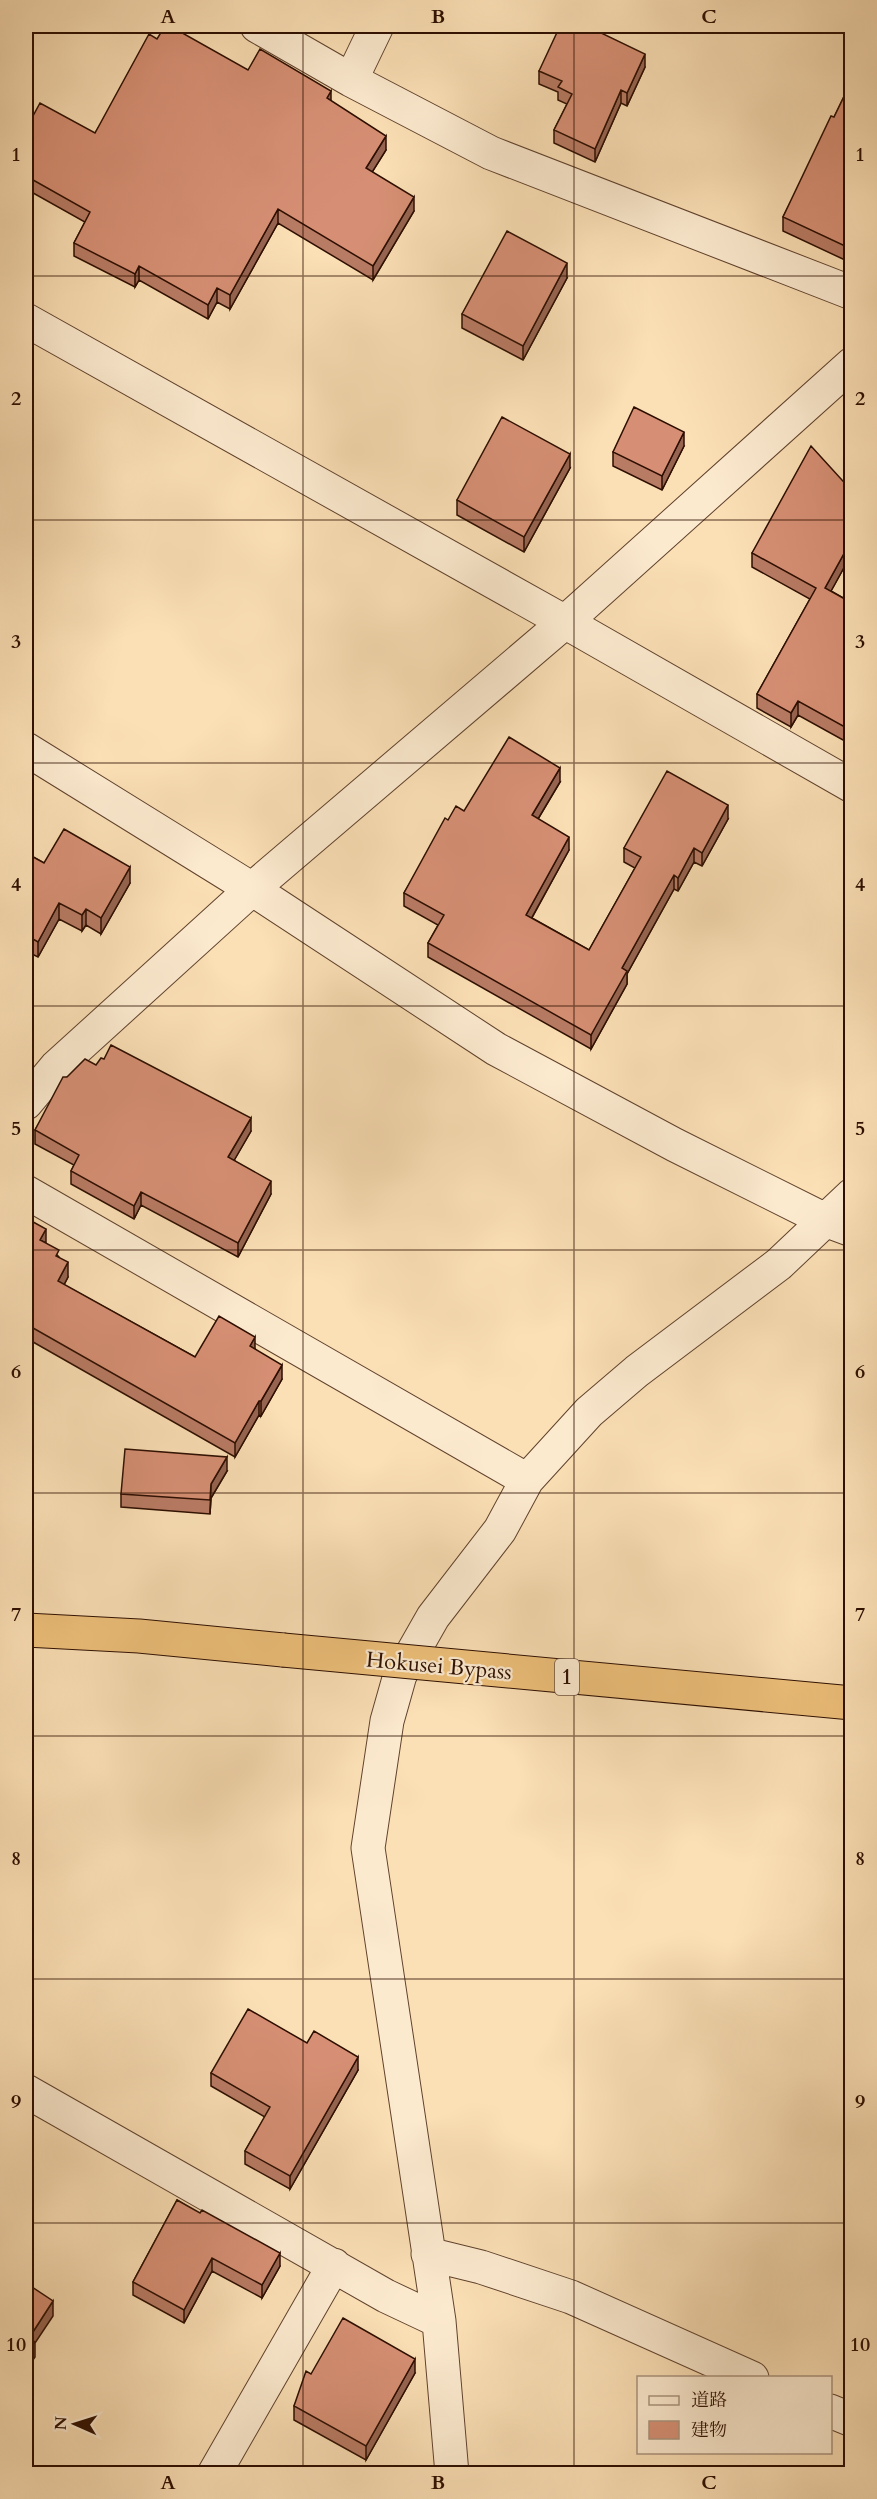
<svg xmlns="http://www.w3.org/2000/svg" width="877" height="2499" font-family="Cardo,'Noto Serif JP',serif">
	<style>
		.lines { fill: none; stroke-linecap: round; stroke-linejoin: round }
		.minor-casing { stroke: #60422d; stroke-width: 35 }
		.highway-casing { stroke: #2d0e00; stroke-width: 35 }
		.minor { stroke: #fceacf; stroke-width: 33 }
		.highway { stroke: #eec07a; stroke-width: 33 }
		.highway-bridge-casing { stroke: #2d0e00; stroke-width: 35; stroke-linecap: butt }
		.highway-bridge { stroke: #eec07a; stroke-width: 33 }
		.wall { fill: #b87b64; stroke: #2d0e00; stroke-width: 1.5 }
		.shaded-wall { fill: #966451; stroke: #2d0e00; stroke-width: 1.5 }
		.building { fill: #d68f74; stroke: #2d0e00; stroke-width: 1.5 }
		.grid { fill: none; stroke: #2d0e00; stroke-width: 1.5; stroke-opacity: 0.55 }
		.labels { text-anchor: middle; stroke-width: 4.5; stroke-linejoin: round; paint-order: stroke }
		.shield { fill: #fceacf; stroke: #6b503e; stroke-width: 1.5 }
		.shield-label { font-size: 21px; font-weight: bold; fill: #2d0e00 }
		.street-label { font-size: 22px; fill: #2d0e00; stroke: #fceacf }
		.neatline { fill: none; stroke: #2d0e00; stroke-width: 2 }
		.grid-label { font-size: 20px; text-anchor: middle; font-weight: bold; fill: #2d0e00 }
	</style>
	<rect width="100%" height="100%" fill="#fbdfb5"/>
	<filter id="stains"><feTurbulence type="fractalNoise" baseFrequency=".00333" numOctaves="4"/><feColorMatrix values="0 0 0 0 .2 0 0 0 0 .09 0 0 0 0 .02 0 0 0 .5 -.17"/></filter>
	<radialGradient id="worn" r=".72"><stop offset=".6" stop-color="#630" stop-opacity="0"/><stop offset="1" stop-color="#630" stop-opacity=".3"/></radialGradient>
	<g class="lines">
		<g class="minor-casing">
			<path id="minor" d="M 257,26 L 351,80 L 491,153 L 852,293
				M 351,80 L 377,26
				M 26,320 L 565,622 L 852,786
				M 26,749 L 252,889 L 496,1049 L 675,1145 L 825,1220 L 852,1230
				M 26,1103 L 56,1067 L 252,889 L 565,622 L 852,364
				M 26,1192 L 527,1480
				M 26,2091 L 386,2296 L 439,2321
				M 428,2254 L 481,2267 L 571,2297 L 752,2378
				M 830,2411 L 852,2420
				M 214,2474 L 334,2265
				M 452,2474 L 439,2321 L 368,1848 L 387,1721 L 400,1675 L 433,1617 L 500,1530 L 527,1480 L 589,1412 L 637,1371 L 779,1264 L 852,1195"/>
		</g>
		<g class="highway-casing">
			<path id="highway" d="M 26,1630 L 139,1636 L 283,1650"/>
		</g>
		<use href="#minor" class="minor"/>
		<use href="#highway" class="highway"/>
		<g class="highway-bridge-casing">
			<path id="highway-bridge" d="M 283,1650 L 852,1703"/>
		</g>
		<use href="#highway-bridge" class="highway-bridge"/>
	</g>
	<path class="wall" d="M 601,33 L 645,67 L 627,106 L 621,103 L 595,162 L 554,143 L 554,130 L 567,104 L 558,100 L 558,92 L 539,84 L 539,71 Z
		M 157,39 L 248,70 L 331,101 L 386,150 L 372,172 L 414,211 L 373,280 L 278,223 L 230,309 L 217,302 L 208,319 L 139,280 L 135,287 L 74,256 L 74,243 L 85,222 L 26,189 L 26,129 L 95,133 Z
		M 852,80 L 852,247 L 845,260 L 783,231 L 783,217 L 834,117 Z
		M 567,278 L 523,360 L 462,328 L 462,314 Z
		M 684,446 L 662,490 L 613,466 L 613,452 Z
		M 570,468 L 524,552 L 457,515 L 457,500 Z
		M 852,491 L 852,553 L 831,591 L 852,603 L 852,745 L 798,715 L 791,727 L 757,708 L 757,694 L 810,599 L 752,567 L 752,553 Z
		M 560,782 L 538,819 L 569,850 L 532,918 L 589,950 L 635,868 L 624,862 L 624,848 L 728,819 L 702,866 L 694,862 L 678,891 L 674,889 L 627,974 L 627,984 L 591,1049 L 428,957 L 428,943 L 438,925 L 404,906 L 404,893 L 448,820 L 464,811 Z
		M 26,853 L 44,863 L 130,883 L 101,934 L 86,925 L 82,931 L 59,919 L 38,957 L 26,951 Z
		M 96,1065 L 251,1131 L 234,1160 L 271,1194 L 238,1257 L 141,1205 L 134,1219 L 71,1184 L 71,1171 L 74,1165 L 35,1144 L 35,1130 L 67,1077 Z
		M 26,1218 L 46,1244 L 59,1257 L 68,1277 L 64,1285 L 195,1357 L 255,1349 L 282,1379 L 261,1416 L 259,1415 L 235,1457 L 26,1338 Z
		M 227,1471 L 211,1498 L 210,1514 L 121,1507 L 121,1494 Z
		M 307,2043 L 358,2070 L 290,2189 L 245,2164 L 245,2151 L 265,2117 L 211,2086 L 211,2073 Z
		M 177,2200 L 280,2266 L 262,2298 L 212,2271 L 184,2323 L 133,2295 L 133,2282 Z
		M 415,2373 L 366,2460 L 294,2420 L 294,2406 L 311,2374 Z"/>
	<path class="shaded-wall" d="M 645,54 L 645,67 L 627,106 L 627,93 Z
		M 621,90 L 621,103 L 595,162 L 595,149 Z
		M 331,91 L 331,104 L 327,98 Z
		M 386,136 L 386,150 L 366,182 L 366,168 Z
		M 414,197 L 414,211 L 373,280 L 373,266 Z
		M 278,209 L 278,223 L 230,309 L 230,295 Z
		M 852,233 L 852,247 L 845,260 L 845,246 Z
		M 567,263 L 567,278 L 523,360 L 523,346 Z
		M 139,266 L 139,280 L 135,287 L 135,274 Z
		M 217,288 L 217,302 L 208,319 L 208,305 Z
		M 684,432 L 684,446 L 662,490 L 662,476 Z
		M 570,454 L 570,468 L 524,552 L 524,537 Z
		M 852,539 L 852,553 L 825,602 L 825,588 Z
		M 798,701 L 798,715 L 791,727 L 791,713 Z
		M 560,768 L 560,782 L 532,829 L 532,815 Z
		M 728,805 L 728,819 L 702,866 L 702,853 Z
		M 569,837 L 569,850 L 526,928 L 526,915 Z
		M 694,848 L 694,862 L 678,891 L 678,878 Z
		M 130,867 L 130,883 L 101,934 L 101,918 Z
		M 674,875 L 674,889 L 627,974 L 627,984 L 591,1049 L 591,1035 L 622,968 Z
		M 59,903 L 59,919 L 38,957 L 38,942 Z
		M 86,909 L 86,925 L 82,931 L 82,915 Z
		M 251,1118 L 251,1131 L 228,1171 L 228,1157 Z
		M 271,1181 L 271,1194 L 238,1257 L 238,1243 Z
		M 141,1192 L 141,1205 L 134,1219 L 134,1206 Z
		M 46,1229 L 46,1243 L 40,1240 Z
		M 68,1262 L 68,1277 L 58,1296 L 58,1281 Z
		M 255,1337 L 255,1351 L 250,1346 Z
		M 282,1365 L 282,1379 L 261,1416 L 261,1401 Z
		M 259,1401 L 259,1415 L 235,1457 L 235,1443 Z
		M 227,1457 L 227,1471 L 211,1498 L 210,1514 L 211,1484 Z
		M 358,2057 L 358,2070 L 290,2189 L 290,2176 Z
		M 280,2253 L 280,2266 L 262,2298 L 262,2285 Z
		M 212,2258 L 212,2271 L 184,2323 L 184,2310 Z
		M 53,2301 L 53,2316 L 35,2343 L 35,2357 L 26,2370 L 26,2356 L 29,2338 Z
		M 415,2359 L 415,2373 L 366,2460 L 366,2446 Z"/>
	<path class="building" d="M 165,26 L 170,26 L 248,70 L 260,49 L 331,91 L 327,98 L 386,136 L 366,168 L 414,197 L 373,266 L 278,209 L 230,295 L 217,288 L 208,305 L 139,266 L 135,274 L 74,243 L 90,212 L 26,176 L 26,129 L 40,103 L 95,133 L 149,34 L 157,39 Z
		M 560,26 L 594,26 L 601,29 L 599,32 L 645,54 L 627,93 L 621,90 L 595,149 L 554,130 L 572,94 L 558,87 L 562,81 L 539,71 Z
		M 852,80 L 852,233 L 845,246 L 783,217 L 831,116 L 834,117 Z
		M 507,231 L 567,263 L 523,346 L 462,314 Z
		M 634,407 L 684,432 L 662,476 L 613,452 Z
		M 502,417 L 570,454 L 524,537 L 457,500 Z
		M 811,446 L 852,491 L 852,539 L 825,588 L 852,603 L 852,731 L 798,701 L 791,713 L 757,694 L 816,588 L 752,553 Z
		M 509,737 L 560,768 L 532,815 L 569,837 L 526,915 L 589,950 L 641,857 L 624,848 L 667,771 L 728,805 L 702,853 L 694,848 L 678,878 L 674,875 L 622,968 L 627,971 L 591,1035 L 428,943 L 444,915 L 404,893 L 445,818 L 448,820 L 456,806 L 464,811 Z
		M 64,829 L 130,867 L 101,918 L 86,909 L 82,915 L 59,903 L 38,942 L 26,935 L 26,853 L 44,863 Z
		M 111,1045 L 251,1118 L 228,1157 L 271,1181 L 238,1243 L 141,1192 L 134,1206 L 71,1171 L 79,1155 L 35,1130 L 63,1077 L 67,1077 L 85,1059 L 96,1065 L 101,1058 L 104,1059 Z
		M 26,1218 L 46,1229 L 40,1240 L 59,1250 L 56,1256 L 68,1262 L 58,1281 L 195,1357 L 219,1316 L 255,1337 L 250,1346 L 282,1365 L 261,1401 L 259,1401 L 235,1443 L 26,1324 Z
		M 125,1449 L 227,1457 L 211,1484 L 210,1500 L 121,1494 Z
		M 248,2009 L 307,2043 L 314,2031 L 358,2057 L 290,2176 L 245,2151 L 270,2107 L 211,2073 Z
		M 177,2200 L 200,2213 L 202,2210 L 280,2253 L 262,2285 L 212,2258 L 184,2310 L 133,2282 Z
		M 26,2283 L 53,2301 L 29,2338 L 35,2342 L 26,2356 Z
		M 343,2318 L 415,2359 L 366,2446 L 294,2406 L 306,2371 L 311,2374 Z"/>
	<path class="grid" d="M 303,26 L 303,2474M 574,26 L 574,2474M 26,276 L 852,276M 26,520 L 852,520M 26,763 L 852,763M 26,1006 L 852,1006M 26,1250 L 852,1250M 26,1493 L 852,1493M 26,1736 L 852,1736M 26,1979 L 852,1979M 26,2223 L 852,2223"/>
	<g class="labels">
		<rect class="shield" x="555" y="1659" width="24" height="36" rx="4.5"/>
		<g class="shield-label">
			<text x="567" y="1684">1</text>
		</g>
		<g class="street-label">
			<text transform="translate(439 1665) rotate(5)" y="8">Hokusei Bypass</text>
		</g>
	</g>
	<rect width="877" height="2499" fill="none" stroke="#fbdfb5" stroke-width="66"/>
	<rect x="637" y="2376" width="195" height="78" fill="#fceacf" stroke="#a9927c" stroke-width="1.5"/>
	<rect x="649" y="2396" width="30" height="9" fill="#fceacf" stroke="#a9927c" stroke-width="1.5"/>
	<text x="691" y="2406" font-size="18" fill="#2d0e00">道路</text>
	<rect x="649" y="2421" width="30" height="18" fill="#d68f74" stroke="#a9927c" stroke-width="1.5"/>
	<text x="691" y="2436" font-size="18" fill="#2d0e00">建物</text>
	<g transform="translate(75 2424) rotate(273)" stroke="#fceacf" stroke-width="4.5" paint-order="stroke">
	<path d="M0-4.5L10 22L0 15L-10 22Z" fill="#2d0e00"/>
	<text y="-9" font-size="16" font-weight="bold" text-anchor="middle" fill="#2d0e00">N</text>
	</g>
	<rect x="33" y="33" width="811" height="2433" class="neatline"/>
	<g class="grid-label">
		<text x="168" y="23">A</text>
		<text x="438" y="23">B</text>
		<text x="709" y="23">C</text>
		<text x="16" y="161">1</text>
		<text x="860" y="161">1</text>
		<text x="16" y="405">2</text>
		<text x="860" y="405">2</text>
		<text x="16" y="648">3</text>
		<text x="860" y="648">3</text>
		<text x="16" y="891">4</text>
		<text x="860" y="891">4</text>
		<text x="16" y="1135">5</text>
		<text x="860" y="1135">5</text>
		<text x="16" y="1378">6</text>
		<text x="860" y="1378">6</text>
		<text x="16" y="1621">7</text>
		<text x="860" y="1621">7</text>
		<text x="16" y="1865">8</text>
		<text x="860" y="1865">8</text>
		<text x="16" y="2108">9</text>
		<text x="860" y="2108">9</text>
		<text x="16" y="2351">10</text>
		<text x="860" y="2351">10</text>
		<text x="168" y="2489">A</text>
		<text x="438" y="2489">B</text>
		<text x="709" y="2489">C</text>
	</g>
	<rect width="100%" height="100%" filter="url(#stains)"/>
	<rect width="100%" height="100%" fill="url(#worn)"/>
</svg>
